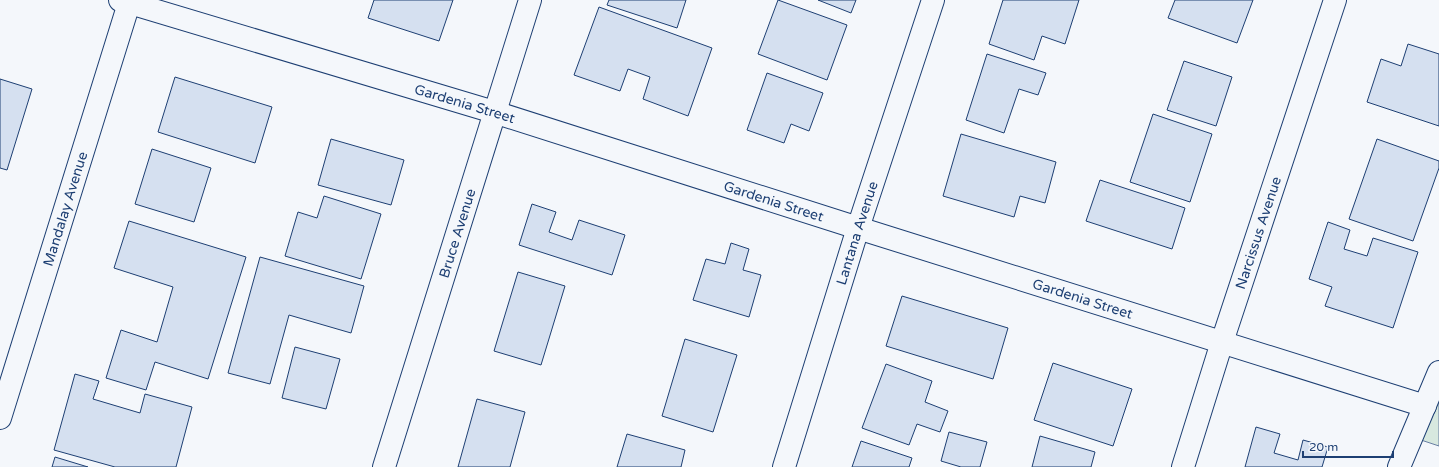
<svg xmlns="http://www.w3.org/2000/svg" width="1439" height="467" font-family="'Varela Round',sans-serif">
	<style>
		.green { fill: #d7e8df; stroke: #687fa3 }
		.building { fill: #d5e0f0; stroke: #1d3f73 }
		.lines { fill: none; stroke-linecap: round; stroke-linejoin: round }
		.minor-casing { stroke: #1d3f73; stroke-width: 24 }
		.tertiary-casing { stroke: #1d3f73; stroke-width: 24 }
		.minor { stroke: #f4f7fb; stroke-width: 22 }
		.tertiary { stroke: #f4f7fb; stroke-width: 22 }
		.labels { text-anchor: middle; stroke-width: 3; stroke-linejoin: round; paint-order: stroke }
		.street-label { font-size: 14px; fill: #1d3f73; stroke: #f4f7fb }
	</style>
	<rect width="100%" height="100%" fill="#f4f7fb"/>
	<path class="green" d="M 1439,399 L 1439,446 L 1412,437 Z"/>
	<path class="building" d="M 374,0 L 453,0 L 439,41 L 368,18 Z
		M 609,0 L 686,0 L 677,28 L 607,5 Z
		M 778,0 L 847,25 L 827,80 L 758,54 Z
		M 818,0 L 856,0 L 851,13 Z
		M 1003,0 L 1079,0 L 1065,44 L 1042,36 L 1034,60 L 989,44 Z
		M 1175,0 L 1253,0 L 1237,43 L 1168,18 Z
		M 599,7 L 712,48 L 688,116 L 643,99 L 650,77 L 628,69 L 620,91 L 574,75 Z
		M 1408,44 L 1439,54 L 1439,126 L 1367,102 L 1381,59 L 1401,66 Z
		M 987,54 L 1046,73 L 1038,95 L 1019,89 L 1004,133 L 966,120 Z
		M 1184,61 L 1232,77 L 1216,126 L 1167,110 Z
		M 767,73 L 823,93 L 809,131 L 791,124 L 784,143 L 747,130 Z
		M 175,77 L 272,107 L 255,163 L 158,132 Z
		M 0,79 L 32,89 L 7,170 L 0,168 Z
		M 1153,114 L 1212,134 L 1190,202 L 1130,182 Z
		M 961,134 L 1056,162 L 1045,203 L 1020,196 L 1014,217 L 943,196 Z
		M 331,139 L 404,160 L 391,205 L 318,185 Z
		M 1377,139 L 1439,161 L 1439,168 L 1413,241 L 1349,219 Z
		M 152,149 L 211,168 L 194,222 L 135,204 Z
		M 1100,180 L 1185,208 L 1172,249 L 1086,221 Z
		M 324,196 L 381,214 L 361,279 L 285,256 L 298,212 L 317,218 Z
		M 532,204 L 556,212 L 549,232 L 572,240 L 579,220 L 625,235 L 612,275 L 519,245 Z
		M 129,221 L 246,257 L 208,379 L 155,362 L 146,390 L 106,378 L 121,330 L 157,342 L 173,287 L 114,268 Z
		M 1328,222 L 1350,230 L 1344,249 L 1367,256 L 1373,238 L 1418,252 L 1393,328 L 1325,306 L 1332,287 L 1309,279 Z
		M 731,243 L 749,249 L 743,270 L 761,275 L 749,317 L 693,300 L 706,259 L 725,264 Z
		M 260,257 L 364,286 L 351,333 L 289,315 L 270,384 L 228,373 Z
		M 518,272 L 565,286 L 541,365 L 494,351 Z
		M 902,296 L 1008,328 L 993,379 L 886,346 Z
		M 685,339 L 737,355 L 713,432 L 662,416 Z
		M 295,347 L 340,359 L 326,409 L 282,398 Z
		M 1053,363 L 1132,389 L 1113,446 L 1034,420 Z
		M 886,364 L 932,381 L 925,402 L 948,411 L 940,432 L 917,424 L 909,445 L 862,428 Z
		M 75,374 L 99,381 L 93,399 L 140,413 L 145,394 L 192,407 L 176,467 L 115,467 L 54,450 Z
		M 477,399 L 525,412 L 510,467 L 458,467 Z
		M 1256,427 L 1280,434 L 1274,453 L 1298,460 L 1303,440 L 1328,447 L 1322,467 L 1245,467 Z
		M 949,432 L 987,442 L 980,467 L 961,467 L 941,461 Z
		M 627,434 L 685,450 L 681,467 L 617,467 Z
		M 1040,436 L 1095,452 L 1091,467 L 1032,467 Z
		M 861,441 L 912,458 L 909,467 L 852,467 Z
		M 55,457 L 88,467 L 52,467 Z"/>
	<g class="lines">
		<g class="minor-casing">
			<g id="minor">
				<path id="s1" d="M 120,0 L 494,112 L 858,228 L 1425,406"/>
				<path id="s2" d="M 384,467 L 530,0"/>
				<path id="s3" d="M 784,467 L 858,228 L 933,0"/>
				<path id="s4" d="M 1183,467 L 1222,342 L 1335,0"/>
				<path d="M 1399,467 L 1439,372"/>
			</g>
		</g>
		<g class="tertiary-casing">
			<g id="tertiary">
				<path id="s5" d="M 0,418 L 130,0"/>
			</g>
		</g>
		<use href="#minor" class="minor"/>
		<use href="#tertiary" class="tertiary"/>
	</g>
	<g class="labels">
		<g class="street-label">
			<text dy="5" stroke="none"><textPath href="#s1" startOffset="360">Gardenia Street</textPath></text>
			<text dy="5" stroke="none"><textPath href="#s1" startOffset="684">Gardenia Street</textPath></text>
			<text dy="5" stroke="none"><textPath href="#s5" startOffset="219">Mandalay Avenue</textPath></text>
			<text dy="5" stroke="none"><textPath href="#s2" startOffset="245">Bruce Avenue</textPath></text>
			<text dy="5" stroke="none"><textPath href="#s3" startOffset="245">Lantana Avenue</textPath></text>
			<text dy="5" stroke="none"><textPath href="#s4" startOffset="246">Narcissus Avenue</textPath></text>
			<text dy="5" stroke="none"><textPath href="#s1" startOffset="1008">Gardenia Street</textPath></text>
		</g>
	</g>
	<path d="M1303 451v6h90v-6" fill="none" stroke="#1d3f73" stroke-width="2"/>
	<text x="1309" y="451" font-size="12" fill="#1d3f73" stroke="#f4f7fb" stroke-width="3" paint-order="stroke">20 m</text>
</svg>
